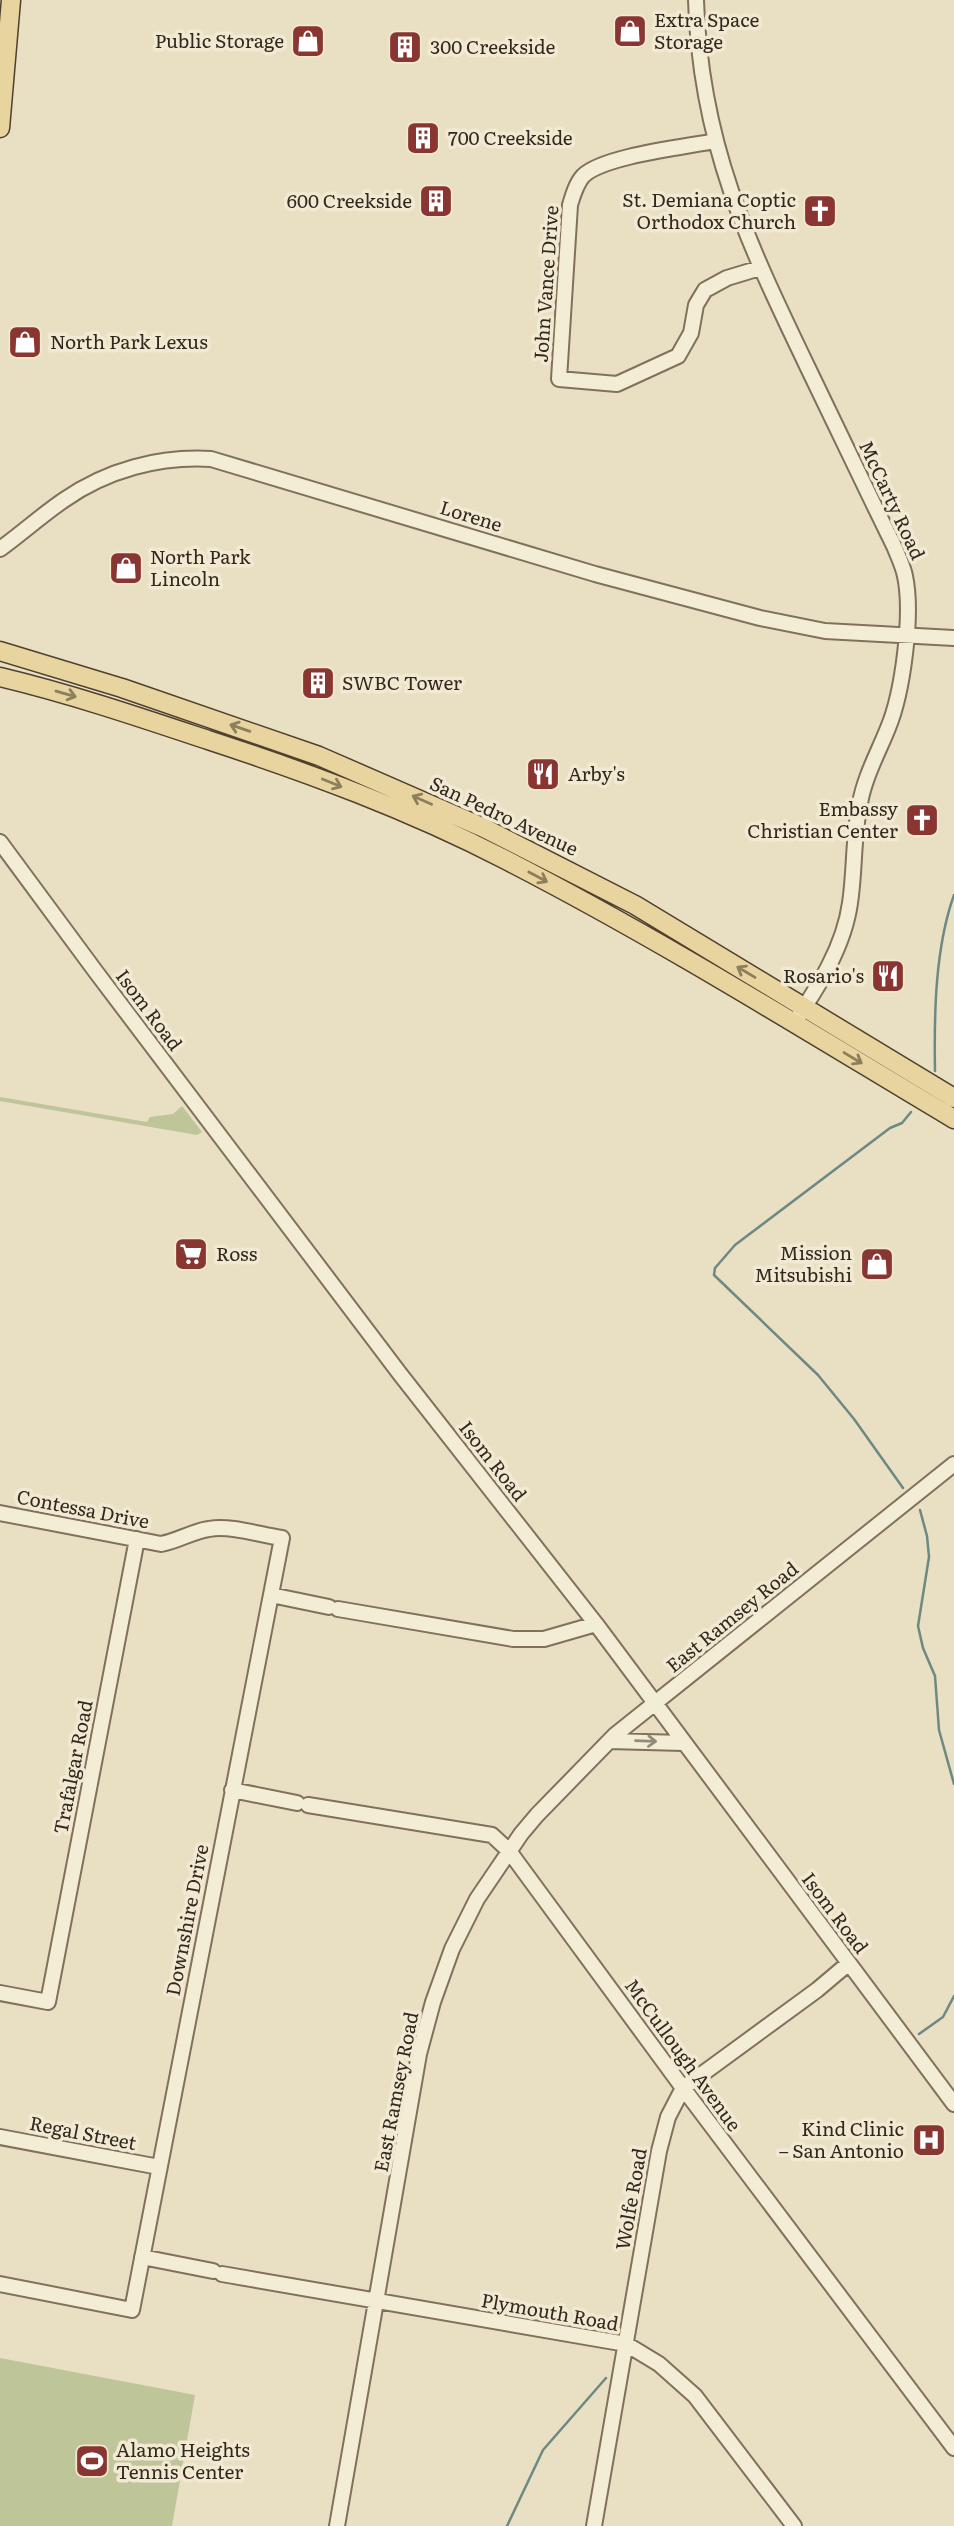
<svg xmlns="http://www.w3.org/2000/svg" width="954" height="2526" font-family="Literata,serif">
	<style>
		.green { fill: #bec599 }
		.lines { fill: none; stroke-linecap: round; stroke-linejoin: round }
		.stream { stroke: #6d8983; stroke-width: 2.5 }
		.minor-casing { stroke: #81715c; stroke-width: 18 }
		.major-casing { stroke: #4f4030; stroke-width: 21 }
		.minor { stroke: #f4edd6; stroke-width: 14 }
		.major { stroke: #e8d49f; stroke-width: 18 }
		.oneway { stroke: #8d7e5e }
		.oneway2 { stroke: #938b7a }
		.labels { text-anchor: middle; stroke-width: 7; stroke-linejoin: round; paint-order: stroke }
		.poi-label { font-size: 19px; fill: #32291e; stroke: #f1e9d2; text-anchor: start }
		.street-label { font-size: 19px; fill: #32291e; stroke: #f1e9d2 }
	</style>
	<rect width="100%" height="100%" fill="#e9dfc3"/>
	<path class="green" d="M 0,1097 L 147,1122 L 150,1117 L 173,1114 L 182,1106 L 202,1132 L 197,1135 L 0,1101 Z
		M 0,2358 L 195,2395 L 172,2526 L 0,2526 Z"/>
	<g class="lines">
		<path class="stream" d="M 935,1071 C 934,1015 935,948 954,895
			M 903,1488 L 854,1419 L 818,1375 L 714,1275 L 715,1268 L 735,1245 L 890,1128 L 902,1123 L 911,1112
			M 920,1510 L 927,1536 L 929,1557 L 918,1626 L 923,1648 L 935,1676 L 939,1730 L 954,1784
			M 919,2034 L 943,2017 L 954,1996
			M 507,2526 L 543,2450 L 606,2378"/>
		<g class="minor-casing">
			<path id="minor" d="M 696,0 C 700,143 748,243 808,368 C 837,428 865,487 894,546 C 898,556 903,566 905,576 C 913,614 903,692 888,728 C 878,753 865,776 860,803 C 853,836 855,870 850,903 C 844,947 818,987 794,1023
				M 715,141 C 685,147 603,156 583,176 C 576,184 573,195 570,205 L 559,379 L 617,384 L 678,356 L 691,333 L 696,305 L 705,290 L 727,278 L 760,268
				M 0,549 C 22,533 42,515 64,500 C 107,470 159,456 211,459 L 595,574 L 760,618 L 825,631 L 954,638
				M 0,842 L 96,972 L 400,1374 L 596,1624 L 954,2104
				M 0,1513 L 161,1544 C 178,1541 193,1531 209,1529 C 231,1525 260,1535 282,1538 L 132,2310 L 0,2284
				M 271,1595 L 329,1607
				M 338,1609 L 513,1639 L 544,1639 L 596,1624
				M 609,1741 L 683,1743
				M 232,1790 L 297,1803
				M 308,1805 L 492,1835 L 509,1851 L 683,2088 L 954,2448
				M 0,1993 L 48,2002 L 137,1539
				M 0,2137 L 159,2167
				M 142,2257 L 213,2271
				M 222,2274 L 626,2344 L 659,2364 L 695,2396 L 794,2526
				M 337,2526 L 419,2054 L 433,2002 L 452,1949 L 477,1899 L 521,1834 L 537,1815 L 615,1735 L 954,1464
				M 594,2526 L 659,2151 L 668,2117 L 683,2088 L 817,1990 L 849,1963"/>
		</g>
		<g class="major-casing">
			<path id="major" d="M 0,128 L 11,0
				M 0,651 L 122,688 L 319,756 L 484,828 L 635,905 L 954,1098
				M 0,677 C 71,694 139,717 208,740 C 309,773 409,810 504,859 C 658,938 805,1030 954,1119"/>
		</g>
		<use href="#minor" class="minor"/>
		<use href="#major" class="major"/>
	</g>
	<defs><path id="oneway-shaft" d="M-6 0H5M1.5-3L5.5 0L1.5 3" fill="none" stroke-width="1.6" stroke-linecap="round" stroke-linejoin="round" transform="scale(1.75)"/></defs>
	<g class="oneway">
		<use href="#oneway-shaft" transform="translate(66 694) rotate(16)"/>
		<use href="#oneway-shaft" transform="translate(240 728) rotate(-161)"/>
		<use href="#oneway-shaft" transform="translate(332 783) rotate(22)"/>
		<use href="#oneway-shaft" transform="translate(422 800) rotate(-156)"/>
		<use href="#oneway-shaft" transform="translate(538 877) rotate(28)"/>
		<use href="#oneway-shaft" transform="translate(746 972) rotate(-149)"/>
		<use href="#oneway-shaft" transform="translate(853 1058) rotate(31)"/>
	</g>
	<use class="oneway2" href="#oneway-shaft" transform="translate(646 1741) rotate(2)"/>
	<defs>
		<g id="shop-square" transform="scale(1.75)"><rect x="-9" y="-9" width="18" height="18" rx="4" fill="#893633" stroke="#f1e9d2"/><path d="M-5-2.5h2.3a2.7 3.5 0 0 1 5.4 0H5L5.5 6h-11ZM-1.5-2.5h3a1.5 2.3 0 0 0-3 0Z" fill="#fff"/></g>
		<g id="building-square" transform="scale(1.75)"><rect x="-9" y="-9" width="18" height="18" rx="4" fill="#893633" stroke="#f1e9d2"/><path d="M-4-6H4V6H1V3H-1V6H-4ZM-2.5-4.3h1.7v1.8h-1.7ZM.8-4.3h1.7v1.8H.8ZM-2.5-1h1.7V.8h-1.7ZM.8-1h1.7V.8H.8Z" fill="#fff"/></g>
		<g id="church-square" transform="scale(1.75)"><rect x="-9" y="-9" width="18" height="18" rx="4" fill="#893633" stroke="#f1e9d2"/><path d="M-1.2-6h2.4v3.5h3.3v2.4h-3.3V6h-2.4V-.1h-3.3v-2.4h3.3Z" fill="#fff"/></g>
		<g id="restaurant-square" transform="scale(1.75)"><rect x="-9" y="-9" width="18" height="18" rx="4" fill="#893633" stroke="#f1e9d2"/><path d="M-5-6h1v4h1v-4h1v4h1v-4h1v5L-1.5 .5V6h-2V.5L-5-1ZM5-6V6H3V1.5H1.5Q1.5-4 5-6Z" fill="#fff"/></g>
		<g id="supermarket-square" transform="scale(1.75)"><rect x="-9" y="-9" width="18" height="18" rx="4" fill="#893633" stroke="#f1e9d2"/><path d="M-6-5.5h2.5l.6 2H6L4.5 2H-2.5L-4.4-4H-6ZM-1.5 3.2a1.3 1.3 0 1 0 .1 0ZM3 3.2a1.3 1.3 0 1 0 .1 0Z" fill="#fff"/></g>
		<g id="hospital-square" transform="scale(1.75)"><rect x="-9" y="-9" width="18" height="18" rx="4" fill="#893633" stroke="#f1e9d2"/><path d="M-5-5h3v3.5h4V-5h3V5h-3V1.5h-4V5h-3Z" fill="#fff"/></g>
		<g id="stadium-square" transform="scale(1.75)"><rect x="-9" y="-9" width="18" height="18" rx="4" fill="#893633" stroke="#f1e9d2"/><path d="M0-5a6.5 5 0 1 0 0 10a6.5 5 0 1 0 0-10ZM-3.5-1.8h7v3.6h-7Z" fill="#fff"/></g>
	</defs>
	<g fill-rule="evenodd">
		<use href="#shop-square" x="630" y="31"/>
		<use href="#shop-square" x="308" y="41"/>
		<use href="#building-square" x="405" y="47"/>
		<use href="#building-square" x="423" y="138"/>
		<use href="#building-square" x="436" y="201"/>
		<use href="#church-square" x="820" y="211"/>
		<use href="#shop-square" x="25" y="342"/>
		<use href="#shop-square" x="126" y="568"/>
		<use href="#building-square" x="318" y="683"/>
		<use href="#restaurant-square" x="543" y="774"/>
		<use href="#church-square" x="922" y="820"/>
		<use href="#restaurant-square" x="888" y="976"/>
		<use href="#supermarket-square" x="191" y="1254"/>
		<use href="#shop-square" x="877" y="1264"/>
		<use href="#hospital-square" x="929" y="2140"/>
		<use href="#stadium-square" x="92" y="2461"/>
	</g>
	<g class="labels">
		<g class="poi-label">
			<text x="654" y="27">Extra Space<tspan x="654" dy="22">Storage</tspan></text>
			<text x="284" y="48" text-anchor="end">Public Storage</text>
			<text x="430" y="54">300 Creekside</text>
			<text x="448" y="145">700 Creekside</text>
			<text x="796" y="207" text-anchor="end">St. Demiana Coptic<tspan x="796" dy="22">Orthodox Church</tspan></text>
			<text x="412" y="208" text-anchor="end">600 Creekside</text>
			<text x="50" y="349">North Park Lexus</text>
			<text x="150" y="564">North Park<tspan x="150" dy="22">Lincoln</tspan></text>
			<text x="342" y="690">SWBC Tower</text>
			<text x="568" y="781">Arby's</text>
			<text x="898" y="816" text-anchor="end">Embassy<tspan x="898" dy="22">Christian Center</tspan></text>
			<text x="864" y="983" text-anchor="end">Rosario's</text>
			<text x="852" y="1260" text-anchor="end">Mission<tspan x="852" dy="22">Mitsubishi</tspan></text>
			<text x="216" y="1261">Ross</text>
			<text x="904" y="2136" text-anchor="end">Kind Clinic<tspan x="904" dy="22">– San Antonio</tspan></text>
			<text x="116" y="2457">Alamo Heights<tspan x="116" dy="22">Tennis Center</tspan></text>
		</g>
		<g class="street-label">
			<text transform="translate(546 284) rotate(-86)" y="7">John Vance Drive</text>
			<text transform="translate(892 500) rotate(65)" y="7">McCarty Road</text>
			<text transform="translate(471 516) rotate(17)" y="7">Lorene</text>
			<text transform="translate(504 816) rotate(25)" y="7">San Pedro Avenue</text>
			<text transform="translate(149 1010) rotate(53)" y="7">Isom Road</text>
			<text transform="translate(493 1461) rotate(52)" y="7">Isom Road</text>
			<text transform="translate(83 1509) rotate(11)" y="7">Contessa Drive</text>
			<text transform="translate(732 1617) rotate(-39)" y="7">East Ramsey Road</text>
			<text transform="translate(73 1767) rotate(-79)" y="7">Trafalgar Road</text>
			<text transform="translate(835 1913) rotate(53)" y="7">Isom Road</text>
			<text transform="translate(187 1920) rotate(-79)" y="7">Downshire Drive</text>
			<text transform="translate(683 2055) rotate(54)" y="7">McCullough Avenue</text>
			<text transform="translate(396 2092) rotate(-79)" y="7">East Ramsey Road</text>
			<text transform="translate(83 2133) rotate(11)" y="7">Regal Street</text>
			<text transform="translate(631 2199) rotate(-80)" y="7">Wolfe Road</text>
			<text transform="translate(550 2312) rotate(10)" y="7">Plymouth Road</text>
		</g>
	</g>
</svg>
